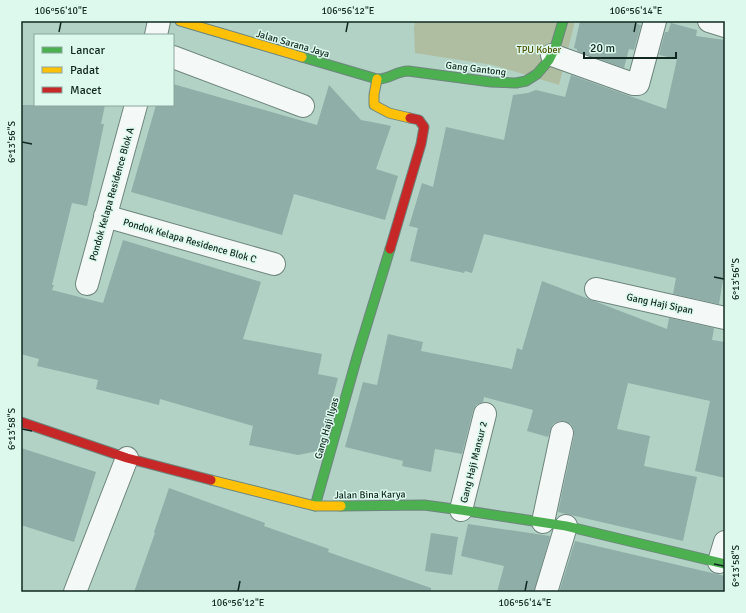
<svg xmlns="http://www.w3.org/2000/svg" width="746" height="613" font-family="Signika,sans-serif">
	<style>
		.green { fill: #afbea0 }
		.building { fill: #8eaea7 }
		.lines { fill: none; stroke-linecap: round; stroke-linejoin: round }
		.street-casing { stroke: #6e867e; stroke-width: 24 }
		.fast-casing { stroke: #6e867e; stroke-width: 11 }
		.slow-casing { stroke: #6e867e; stroke-width: 11 }
		.jam-casing { stroke: #6e867e; stroke-width: 11 }
		.street { stroke: #f4f8f6; stroke-width: 22 }
		.fast { stroke: #4caf50; stroke-width: 9 }
		.slow { stroke: #ffc107; stroke-width: 9 }
		.jam { stroke: #c62828; stroke-width: 9 }
		.ticks { fill: none; stroke: #112820; stroke-width: 1.5 }
		.labels { text-anchor: middle; stroke-width: 3; stroke-linejoin: round; paint-order: stroke }
		.street-label { font-size: 10px; fill: #112820; stroke: #ddf9ee }
		.park-label { font-size: 10px; fill: #535400; stroke: #ddf9ee }
		.neatline { fill: none; stroke: #112820; stroke-width: 1.5 }
		.ticks-label { font-size: 10px; text-anchor: middle; fill: #112820 }
	</style>
	<rect width="100%" height="100%" fill="#b3d2c6"/>
	<path class="green" d="M 415,21 L 575,21 L 559,85 L 493,65 L 415,53 L 414,28 Z"/>
	<path class="building" d="M 580,21 L 627,21 L 641,25 L 634,50 L 629,49 L 624,68 L 577,51 L 577,49 L 574,48 Z
		M 671,23 L 697,30 L 696,36 L 725,40 L 725,268 L 719,304 L 673,294 L 676,278 L 484,234 L 472,273 L 465,271 L 464,273 L 410,261 L 418,228 L 409,226 L 422,183 L 433,187 L 446,127 L 504,140 L 513,95 L 528,93 L 536,90 L 565,97 L 571,75 L 666,109 L 677,59 L 659,55 L 665,32 L 668,32 Z
		M 173,84 L 317,125 L 329,85 L 361,120 L 382,124 L 391,126 L 376,169 L 398,176 L 385,220 L 294,194 L 282,235 L 131,192 L 156,105 L 173,105 Z
		M 21,105 L 105,105 L 101,124 L 104,124 L 87,206 L 72,203 L 52,285 L 54,285 L 52,290 L 103,303 L 123,240 L 261,282 L 243,339 L 322,354 L 318,374 L 338,378 L 318,451 L 298,455 L 249,445 L 253,426 L 160,399 L 159,405 L 96,389 L 98,380 L 37,366 L 39,359 L 21,354 Z
		M 542,281 L 667,329 L 669,318 L 714,328 L 712,340 L 725,342 L 725,478 L 695,471 L 710,401 L 628,383 L 617,429 L 650,436 L 644,466 L 697,477 L 683,541 L 558,512 L 574,436 L 574,430 L 571,424 L 564,421 L 559,421 L 553,424 L 548,437 L 527,431 L 533,410 L 484,397 L 483,402 L 476,405 L 473,411 L 462,454 L 435,449 L 431,472 L 402,466 L 403,461 L 345,447 L 363,382 L 377,385 L 388,334 L 423,342 L 421,351 L 512,369 L 517,348 L 522,350 Z
		M 21,448 L 96,472 L 74,542 L 21,525 Z
		M 169,488 L 265,523 L 264,526 L 329,549 L 328,552 L 431,588 L 431,592 L 134,592 L 155,533 L 154,532 Z
		M 468,524 L 550,536 L 534,592 L 497,592 L 504,566 L 461,556 Z
		M 431,533 L 458,537 L 452,575 L 425,571 Z
		M 575,541 L 725,576 L 725,592 L 559,592 Z"/>
	<g class="lines">
		<g class="street-casing">
			<path id="street" d="M 709,21 L 725,26
				M 156,35 L 159,21
				M 552,55 L 633,84 L 638,84 L 655,21
				M 173,57 L 303,106
				M 105,216 L 274,264
				M 87,284 L 136,105
				M 596,289 L 725,318
				M 461,510 L 485,414
				M 543,522 L 562,433
				M 719,562 L 725,542
				M 75,592 L 127,458
				M 546,592 L 566,526"/>
		</g>
		<g class="fast-casing">
			<path id="fast" d="M 302,57 L 377,79 C 389,80 396,71 408,71 L 491,82 L 516,83 L 526,81 L 537,74 L 549,60 L 555,48 L 563,21
				M 315,506 L 357,357 L 390,249
				M 341,506 L 424,505 L 461,510 L 566,526 L 725,564"/>
		</g>
		<g class="slow-casing">
			<path id="slow" d="M 180,21 L 302,57
				M 377,79 L 374,95 L 374,105 L 389,113 L 410,118
				M 211,480 L 315,506 L 341,506"/>
		</g>
		<g class="jam-casing">
			<path id="jam" d="M 390,249 L 421,144 L 424,127 L 419,120 L 410,118
				M 21,422 L 127,458 L 211,480"/>
		</g>
		<use href="#street" class="street"/>
		<use href="#fast" class="fast"/>
		<use href="#slow" class="slow"/>
		<use href="#jam" class="jam"/>
	</g>
	<path class="ticks" d="M 59,32 L 61,22M 346,32 L 348,22M 634,32 L 636,22M 22,142 L 32,144M 714,277 L 724,279M 22,429 L 32,431M 714,564 L 724,566M 238,591 L 240,581M 525,591 L 527,581"/>
	<g class="labels">
		<g class="street-label">
			<text transform="translate(293 43) rotate(16)" y="4">Jalan Sarana Jaya</text>
			<text transform="translate(476 68) rotate(7)" y="4">Gang Gantong</text>
			<text transform="translate(111 194) rotate(-74)" y="4">Pondok Kelapa Residence Blok A</text>
			<text transform="translate(190 240) rotate(16)" y="4">Pondok Kelapa Residence Blok C</text>
			<text transform="translate(660 303) rotate(12)" y="4">Gang Haji Sipan</text>
			<text transform="translate(326 428) rotate(-74)" y="4">Gang Haji Ilyas</text>
			<text transform="translate(473 462) rotate(-76)" y="4">Gang Haji Mansur 2</text>
			<text transform="translate(370 494) rotate(-1)" y="4">Jalan Bina Karya</text>
		</g>
		<g class="park-label">
			<text x="539" y="53">TPU Kober</text>
		</g>
	</g>
	<rect width="746" height="613" fill="none" stroke="#ddf9ee" stroke-width="44"/>
	<rect x="34" y="34" width="140" height="72" fill="#ddf9ee" stroke="#8ba59c"/>
	<rect x="42" y="47" width="20" height="6" fill="#4caf50" stroke="#8ba59c"/>
	<text x="70" y="54" font-size="12" fill="#112820">Lancar</text>
	<rect x="42" y="67" width="20" height="6" fill="#ffc107" stroke="#8ba59c"/>
	<text x="70" y="74" font-size="12" fill="#112820">Padat</text>
	<rect x="42" y="87" width="20" height="6" fill="#c62828" stroke="#8ba59c"/>
	<text x="70" y="94" font-size="12" fill="#112820">Macet</text>
	<path d="M584 52v6h92v-6" fill="none" stroke="#112820" stroke-width="2"/>
	<text x="590" y="52" font-size="12" fill="#112820" stroke="#ddf9ee" stroke-width="3" paint-order="stroke">20 m</text>
	<rect x="22" y="22" width="702" height="569" class="neatline"/>
	<g class="ticks-label">
		<text x="61" y="14">106°56'10"E</text>
		<text x="348" y="14">106°56'12"E</text>
		<text x="636" y="14">106°56'14"E</text>
		<text transform="translate(11 142) rotate(-90)" y="4">6°13'56"S</text>
		<text transform="translate(735 279) rotate(-90)" y="4">6°13'56"S</text>
		<text transform="translate(11 429) rotate(-90)" y="4">6°13'58"S</text>
		<text transform="translate(735 566) rotate(-90)" y="4">6°13'58"S</text>
		<text x="238" y="606">106°56'12"E</text>
		<text x="525" y="606">106°56'14"E</text>
	</g>
</svg>
